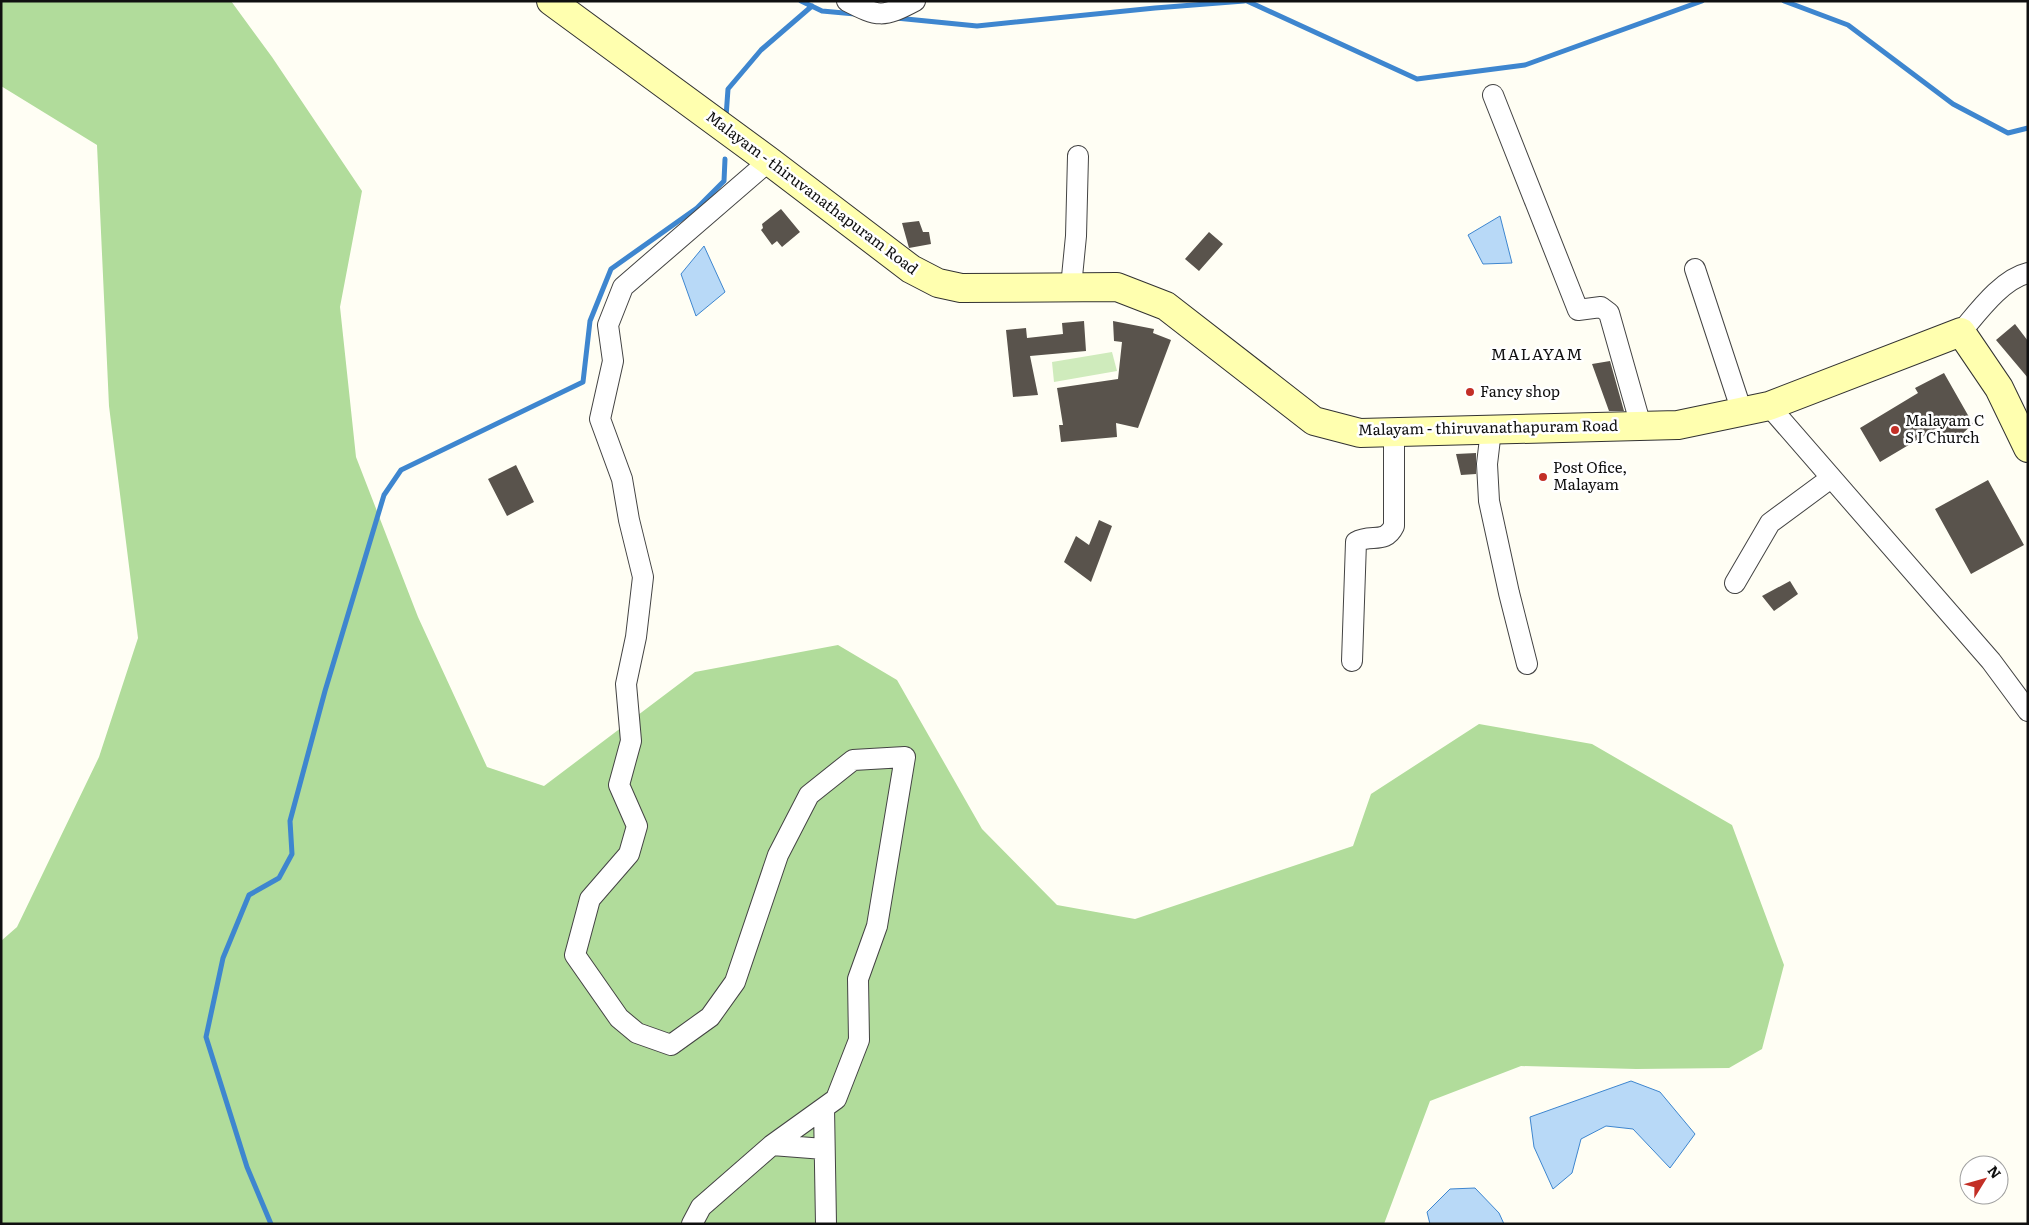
<svg xmlns="http://www.w3.org/2000/svg" width="2029" height="1225" font-family="Literata,serif">
	<style>
		.green { fill: #cfebbc }
		.forest { fill: #b1dc9b }
		.water { fill: #b8d9f7; stroke: #3e86cf }
		.lines { fill: none; stroke-linecap: round; stroke-linejoin: round }
		.stream { stroke: #3e86cf; stroke-width: 5 }
		.building { fill: #59534c }
		.minor-casing { stroke: #434343; stroke-width: 22 }
		.secondary-casing { stroke: #323232; stroke-width: 30 }
		.minor { stroke: #fff; stroke-width: 20 }
		.secondary { stroke: #ffffaf; stroke-width: 28 }
		.poi-dot { fill: #c32f26; stroke: #fff; stroke-width: 2 }
		.labels { text-anchor: middle; stroke-width: 5; stroke-linejoin: round; paint-order: stroke }
		.street-label { font-size: 15px; fill: #101010; stroke: #fff }
		.poi-label { font-size: 15px; fill: #101010; stroke: #fff; text-anchor: start }
		.neighbourhood-label { font-size: 16px; letter-spacing: 1px; fill: #101010; stroke: #fff }
	</style>
	<rect width="100%" height="100%" fill="#fffef4"/>
	<path class="green" d="M 1112,352 L 1117,371 L 1054,382 L 1052,362 Z"/>
	<path class="forest" d="M 1,1 L 231,1 L 272,57 L 362,191 L 340,307 L 356,457 L 418,617 L 487,767 L 544,786 L 695,672 L 838,645 L 897,680 L 982,829 L 1057,905 L 1135,919 L 1353,846 L 1371,794 L 1479,724 L 1592,744 L 1732,825 L 1784,965 L 1762,1049 L 1729,1068 L 1636,1069 L 1521,1066 L 1430,1101 L 1384,1224 L 1,1224 L 1,941 L 17,927 L 99,757 L 138,638 L 109,406 L 97,145 L 1,86 Z"/>
	<path class="water" d="M 1500,216 L 1512,263 L 1483,264 L 1468,235 Z
		M 704,246 L 725,292 L 696,316 L 681,274 Z
		M 1631,1081 L 1660,1092 L 1695,1134 L 1670,1168 L 1633,1129 L 1606,1126 L 1581,1139 L 1572,1173 L 1553,1189 L 1534,1147 L 1530,1117 Z
		M 1475,1188 L 1499,1213 L 1504,1224 L 1430,1224 L 1427,1212 L 1450,1189 Z"/>
	<g class="lines">
		<path class="stream" d="M 801,1 L 822,11 L 855,14
			M 1247,1 L 1417,79 L 1525,65 L 1702,1
			M 1784,1 L 1848,25 L 1953,104 L 2008,133 L 2028,128
			M 896,18 L 977,26 L 1155,8 L 1244,1
			M 726,117 L 728,89 L 761,50 L 812,6
			M 271,1224 L 247,1167 L 206,1037 L 223,958 L 249,895 L 279,878 L 292,854 L 290,821 L 325,691 L 384,495 L 401,470 L 583,382 L 590,321 L 611,269 L 697,208 L 724,181 L 725,159"/>
	</g>
	<path class="building" d="M 781,209 L 800,232 L 782,247 L 777,241 L 772,245 L 761,230 L 763,228 L 762,224 Z
		M 919,221 L 923,232 L 929,232 L 931,244 L 909,248 L 902,223 Z
		M 1209,232 L 1223,244 L 1199,271 L 1185,259 Z
		M 1084,321 L 1086,351 L 1030,356 L 1038,395 L 1013,397 L 1006,330 L 1026,328 L 1027,338 L 1063,334 L 1062,323 Z
		M 1113,321 L 1154,329 L 1153,333 L 1171,340 L 1138,428 L 1116,423 L 1117,437 L 1061,442 L 1059,425 L 1063,425 L 1057,388 L 1118,379 L 1122,342 L 1114,341 Z
		M 2015,324 L 2028,341 L 2028,378 L 1996,340 Z
		M 1610,361 L 1624,411 L 1609,411 L 1592,364 Z
		M 1944,373 L 1973,424 L 1962,434 L 1948,441 L 1939,427 L 1880,462 L 1860,428 L 1918,393 L 1915,388 Z
		M 1476,453 L 1476,474 L 1461,475 L 1456,454 Z
		M 516,465 L 534,502 L 507,516 L 488,479 Z
		M 1988,480 L 2024,545 L 1971,574 L 1935,509 Z
		M 1099,520 L 1112,526 L 1091,582 L 1064,562 L 1076,536 L 1089,545 Z
		M 1790,581 L 1798,594 L 1774,611 L 1762,596 Z"/>
	<g class="lines">
		<g class="minor-casing">
			<path id="minor" d="M 847,1 C 878,17 883,18 915,1
				M 1493,95 L 1578,310 L 1601,307 L 1609,313 L 1641,426
				M 1695,269 L 1742,412
				M 1071,287 L 1076,236 L 1078,156
				M 1961,332 C 1978,312 2002,279 2028,273
				M 1769,406 L 1991,661 L 2028,711
				M 1491,430 L 1487,464 L 1489,501 L 1509,593 L 1527,664
				M 1735,583 L 1770,523 L 1831,478
				M 1352,661 L 1356,542 C 1371,533 1385,545 1394,526 L 1394,432
				M 824,1108 L 826,1224
				M 772,1145 L 824,1149
				M 692,1224 L 701,1207 L 772,1145 L 836,1099 L 859,1040 L 858,979 L 877,926 L 905,757 L 853,760 L 809,795 L 778,855 L 735,982 L 710,1017 L 671,1045 L 637,1033 L 619,1018 L 575,955 L 590,899 L 629,854 L 637,826 L 619,785 L 631,741 L 626,684 L 636,637 L 643,577 L 629,520 L 622,479 L 600,419 L 613,361 L 608,325 L 623,287 L 769,161"/>
		</g>
		<g class="secondary-casing">
			<path id="secondary" d="M 551,1 L 769,161 L 911,269 L 938,283 L 961,288 L 1117,287 L 1166,306 L 1314,421 L 1360,433 L 1678,425 L 1769,406 L 1961,332 L 1999,388 L 2028,448"/>
		</g>
		<use href="#minor" class="minor"/>
		<use href="#secondary" class="secondary"/>
	</g>
	<g class="poi-dot">
		<circle cx="1470" cy="392" r="5"/>
		<circle cx="1895" cy="430" r="5"/>
		<circle cx="1543" cy="477" r="5"/>
	</g>
	<g class="labels">
		<g class="street-label">
			<text transform="translate(812 193) rotate(37)" y="5">Malayam - thiruvanathapuram Road</text>
			<text transform="translate(1488 428) rotate(-1)" y="5">Malayam - thiruvanathapuram Road</text>
		</g>
		<g class="poi-label">
			<text x="1480" y="397">Fancy shop</text>
			<text x="1905" y="426">Malayam C<tspan x="1905" dy="17">S I Church</tspan></text>
			<text x="1553" y="473">Post Ofice,<tspan x="1553" dy="17">Malayam</tspan></text>
		</g>
		<g class="neighbourhood-label">
			<text x="1537" y="360">MALAYAM</text>
		</g>
	</g>
	<rect width="2029" height="1225" fill="none" stroke="#101010" stroke-width="5"/>
	<g transform="translate(1984 1180) rotate(53)"><circle r="24" fill="#ffffff" stroke="#9f9f9f"/>
	<path d="M0-4L9 19L0 12L-9 19Z" fill="#c32f26"/>
	<text y="-8" font-size="14" font-weight="bold" text-anchor="middle" fill="#101010">N</text>
	</g>
</svg>
